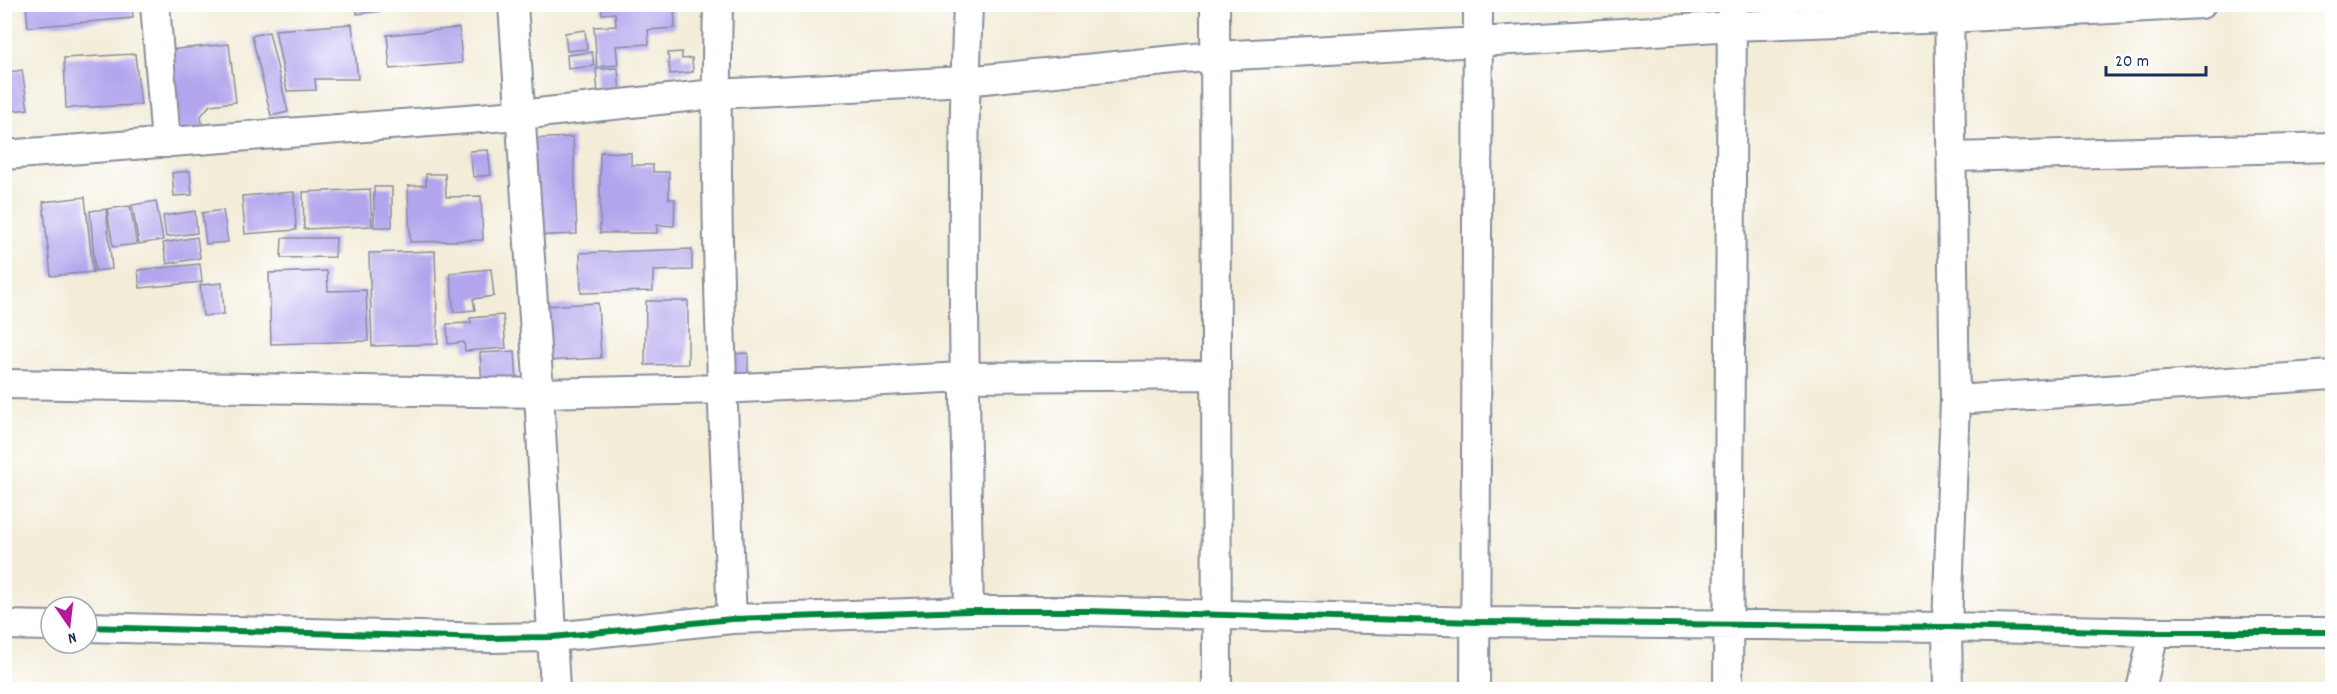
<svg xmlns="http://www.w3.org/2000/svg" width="2337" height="694" font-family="Dekko,sans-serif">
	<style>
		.building { fill: #b3a5ed }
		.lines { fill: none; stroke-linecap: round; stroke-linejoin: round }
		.minor-casing { stroke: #878e9b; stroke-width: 32 }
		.minor { stroke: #fff; stroke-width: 28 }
		.cycleway-casing { stroke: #fff; stroke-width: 10 }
		.cycleway { stroke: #00873e; stroke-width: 6 }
	</style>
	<rect width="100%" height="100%" fill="#fff"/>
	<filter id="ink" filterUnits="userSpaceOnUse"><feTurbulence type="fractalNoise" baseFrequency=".0167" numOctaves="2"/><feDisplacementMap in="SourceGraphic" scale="12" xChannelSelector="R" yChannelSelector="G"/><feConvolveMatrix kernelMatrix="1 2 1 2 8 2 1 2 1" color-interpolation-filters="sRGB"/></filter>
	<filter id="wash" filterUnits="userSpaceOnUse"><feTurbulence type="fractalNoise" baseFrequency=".008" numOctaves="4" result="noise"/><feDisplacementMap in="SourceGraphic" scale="24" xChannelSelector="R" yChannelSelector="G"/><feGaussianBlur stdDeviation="1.35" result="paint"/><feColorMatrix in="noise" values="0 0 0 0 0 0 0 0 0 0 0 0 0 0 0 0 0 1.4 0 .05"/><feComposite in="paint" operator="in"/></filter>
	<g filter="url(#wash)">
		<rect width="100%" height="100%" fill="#f3ecd8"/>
		<g id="blocks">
			<path class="building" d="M 26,4 L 132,4 L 133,18 L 28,27 Z
				M 356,4 L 380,4 L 381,11 L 357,14 Z
				M 601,4 L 674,4 L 675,28 L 648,30 L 649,44 L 616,46 L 618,65 L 597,67 L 594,27 L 616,26 L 615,13 L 602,14 Z
				M 352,24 L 358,79 L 315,79 L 316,90 L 287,91 L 275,30 Z
				M 459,28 L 462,63 L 390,69 L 387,35 Z
				M 585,30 L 587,49 L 567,51 L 565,33 Z
				M 269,32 L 288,112 L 271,116 L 252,36 Z
				M 229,44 L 236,102 L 210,105 L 201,116 L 203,131 L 179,132 L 167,50 Z
				M 592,52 L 594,66 L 568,69 L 567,55 Z
				M 682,52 L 682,59 L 692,58 L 693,72 L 670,74 L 668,53 Z
				M 135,54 L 141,105 L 66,108 L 64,58 Z
				M 618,68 L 620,94 L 598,95 L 596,69 Z
				M 22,70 L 28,109 L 4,112 L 4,73 Z
				M 573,137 L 577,234 L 529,236 L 525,139 Z
				M 488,150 L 491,175 L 473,177 L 470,151 Z
				M 600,152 L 631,153 L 631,165 L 653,165 L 653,172 L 669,172 L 669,199 L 675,199 L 674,226 L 657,225 L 657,233 L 600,233 Z
				M 190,171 L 192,195 L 174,196 L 172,173 Z
				M 426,174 L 445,174 L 446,197 L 481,196 L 483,240 L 410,242 L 408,186 L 426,185 Z
				M 374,187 L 392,187 L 392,227 L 374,227 Z
				M 370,189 L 372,226 L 304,229 L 303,192 Z
				M 294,192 L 296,230 L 245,234 L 242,196 Z
				M 85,197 L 93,272 L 51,276 L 43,202 Z
				M 156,201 L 163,240 L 139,244 L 132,205 Z
				M 130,206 L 137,244 L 113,247 L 107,209 Z
				M 106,209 L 112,269 L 95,271 L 90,211 Z
				M 223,210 L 228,242 L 206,244 L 202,213 Z
				M 195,211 L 197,233 L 166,237 L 163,216 Z
				M 197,237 L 200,258 L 167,264 L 163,243 Z
				M 282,238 L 336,238 L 335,257 L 281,258 Z
				M 692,249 L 692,270 L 653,271 L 653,291 L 581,293 L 580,253 Z
				M 435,251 L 438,344 L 372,346 L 369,253 Z
				M 200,264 L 202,282 L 140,288 L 138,270 Z
				M 491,269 L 494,296 L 473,299 L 475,310 L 454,312 L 450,273 Z
				M 327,271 L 328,291 L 366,290 L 368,341 L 271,344 L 269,273 Z
				M 222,283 L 224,314 L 203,316 L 200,285 Z
				M 646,301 L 688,301 L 688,364 L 645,365 Z
				M 598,303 L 601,358 L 547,361 L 544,306 Z
				M 503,315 L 506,348 L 465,351 L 464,342 L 448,344 L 447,324 L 471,323 L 470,318 Z
				M 515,351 L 517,383 L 482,385 L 480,353 Z
				M 748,353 L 748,377 L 727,378 L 726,354 Z"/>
		</g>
	</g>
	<g filter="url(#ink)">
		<use href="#blocks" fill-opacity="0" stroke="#878e9b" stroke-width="1.5"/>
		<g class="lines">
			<g class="minor-casing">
				<path id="minor" d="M 155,4 L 166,143
					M 513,4 L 539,393 L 555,690
					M 718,4 C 713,209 723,414 732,619
					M 968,4 C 960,206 965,409 969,611
					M 1215,4 L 1217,690
					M 4,155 L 519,115 L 715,94 L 965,81 L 1215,56 L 1479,42 L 1733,26 L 1949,18 L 2201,4
					M 1952,157 L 2332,147
					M 4,384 L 539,393 L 722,389 L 964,377 L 1215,375
					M 1955,400 L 2332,375
					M 4,625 L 51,626
					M 87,627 L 491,638 L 553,637 L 732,619 L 969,611 L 1087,611 L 1477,622 L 1947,627 L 2154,632 L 2332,632
					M 1475,690 L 1478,4
					M 1728,690 L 1732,4
					M 1948,690 L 1947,627 L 1955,400 L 1949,4
					M 2141,690 L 2154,632"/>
			</g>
			<use href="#minor" class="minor"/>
			<g class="cycleway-casing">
				<path id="cycleway" d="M 87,627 L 491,638 L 553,637 L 732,619 L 969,611 L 1087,611 L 1477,622 L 1947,627 L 2154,632 L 2332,632"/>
			</g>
			<use href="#cycleway" class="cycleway"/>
		</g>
	</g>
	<rect width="2337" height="694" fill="none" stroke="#fff" stroke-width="24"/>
	<g transform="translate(69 625) rotate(166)"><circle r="28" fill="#ffffff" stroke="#a4acbf" stroke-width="1.5"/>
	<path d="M0-4.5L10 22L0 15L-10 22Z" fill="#b5179e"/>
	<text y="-9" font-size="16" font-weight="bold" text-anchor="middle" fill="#1b2f5e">N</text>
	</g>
	<path d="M2106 66v9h100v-9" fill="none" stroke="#1b2f5e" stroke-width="3"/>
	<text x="2115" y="66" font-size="18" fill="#1b2f5e" stroke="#ffffff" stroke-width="4.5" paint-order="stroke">20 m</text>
</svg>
